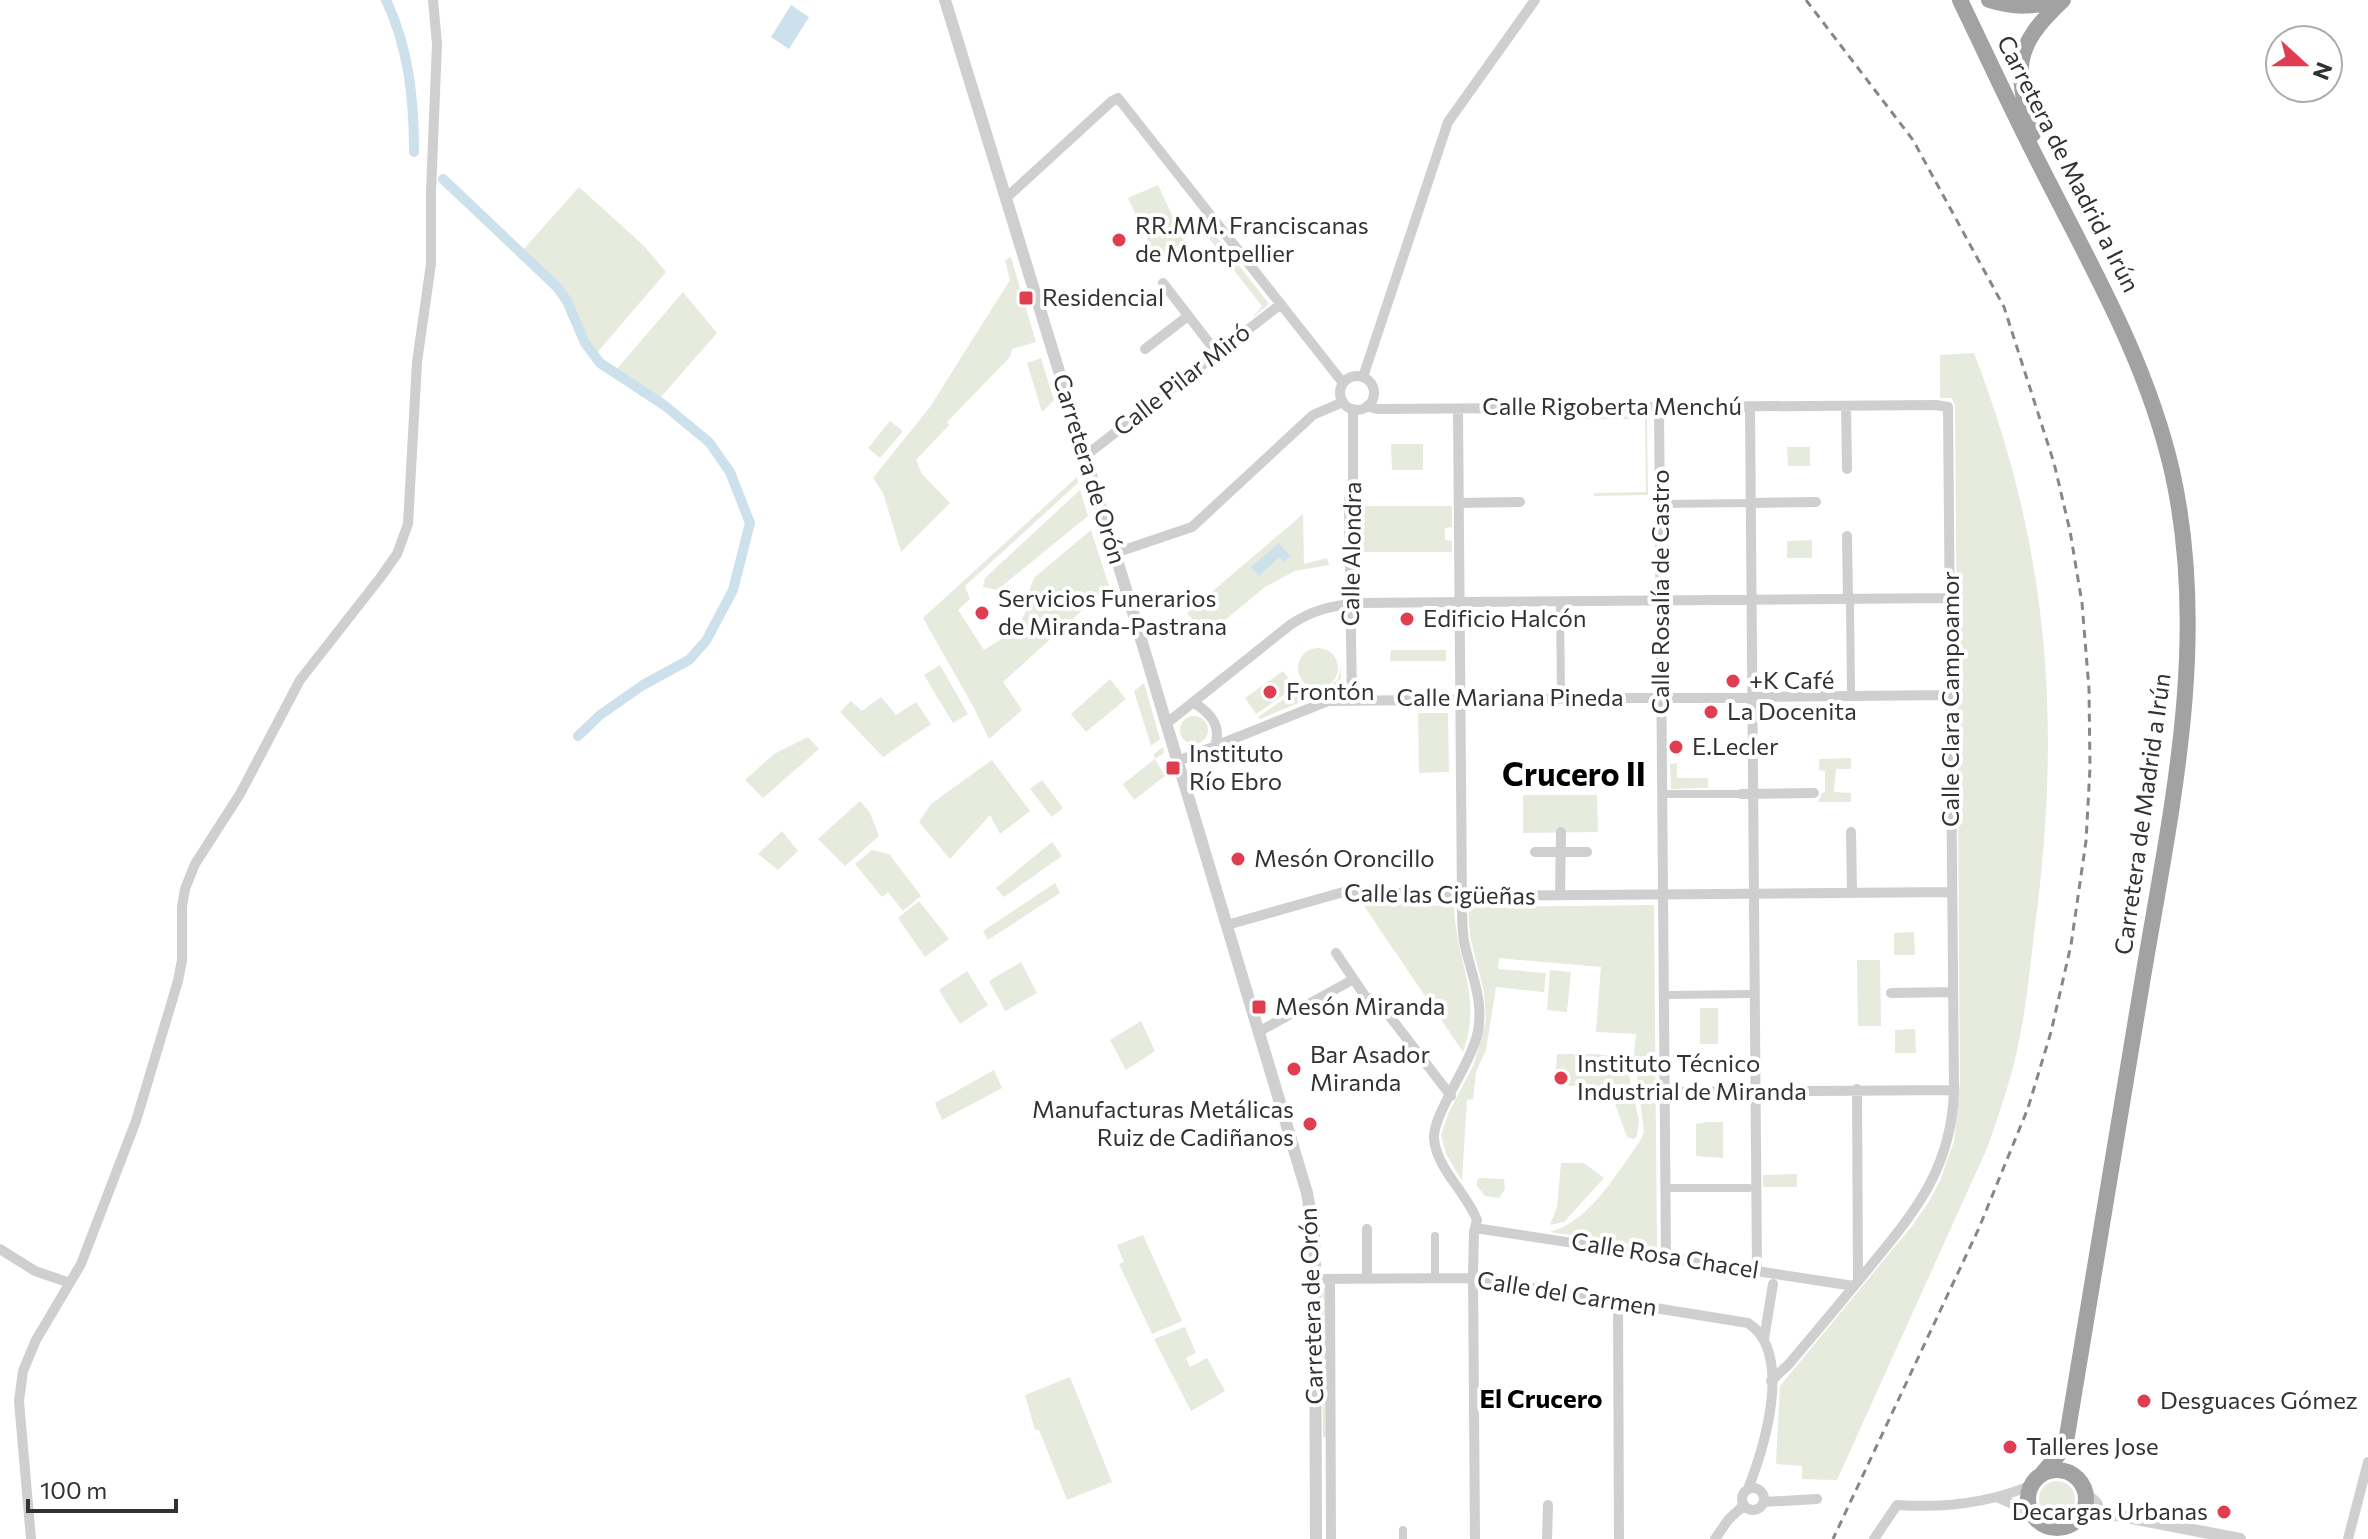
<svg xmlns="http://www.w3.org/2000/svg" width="2368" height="1539" font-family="Commissioner,sans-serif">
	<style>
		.green { fill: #e6ebde }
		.water { fill: #cce1eb }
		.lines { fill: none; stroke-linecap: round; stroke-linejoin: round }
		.canal { stroke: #cce1eb; stroke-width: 10 }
		.pedestrian { stroke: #cfcfcf; stroke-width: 8 }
		.minor { stroke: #cfcfcf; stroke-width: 10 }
		.tertiary { stroke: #cfcfcf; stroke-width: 12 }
		.trunk { stroke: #a2a2a2; stroke-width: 16 }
		.rail { stroke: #878787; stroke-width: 3; stroke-dasharray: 8 6; stroke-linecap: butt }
		.poi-dot { fill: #e13d51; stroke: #fff; stroke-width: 3 }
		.labels { text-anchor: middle; stroke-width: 8; stroke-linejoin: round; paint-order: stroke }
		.street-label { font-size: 24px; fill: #323232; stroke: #fff }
		.poi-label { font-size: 24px; fill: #323232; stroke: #fff; text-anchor: start }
		.neighbourhood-label { font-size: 26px; font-weight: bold; fill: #000; stroke: #fff }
		.district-label { font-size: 32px; font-weight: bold; fill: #000; stroke: #fff }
	</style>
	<rect width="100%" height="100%" fill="#fff"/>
	<path class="green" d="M 1158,185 L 1186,245 L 1156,259 L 1128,198 Z
		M 579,187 L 644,246 L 666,272 L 596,354 L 565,294 L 523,250 Z
		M 1213,232 L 1269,304 L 1252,318 L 1262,306 L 1208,237 Z
		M 1011,257 L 1036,342 L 1012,349 L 1010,357 L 947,422 L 949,425 L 916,460 L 922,474 L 950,503 L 901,552 L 883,493 L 873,478 L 930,407 L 1010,280 L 1005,260 Z
		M 683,292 L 717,333 L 660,398 L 616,370 Z
		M 1974,353 C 2049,548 2062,720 2035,927 C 2030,965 2027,1003 2019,1041 C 2012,1077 2000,1111 1988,1146 L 1837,1480 L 1802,1479 L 1802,1466 L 1776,1464 L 1780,1386 L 1912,1226 L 1928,1203 L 1940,1181 L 1954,1141 L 1960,1082 L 1955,405 L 1951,398 L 1940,398 L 1940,355 Z
		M 1041,358 L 1054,400 L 1042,412 L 1027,363 Z
		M 1647,416 L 1648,495 L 1594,496 L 1594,493 L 1646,492 L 1645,419 L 1573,419 L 1573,417 Z
		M 890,421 L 903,431 L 880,458 L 868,448 Z
		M 1391,444 L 1423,444 L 1423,470 L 1392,470 Z
		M 1787,447 L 1810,447 L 1810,466 L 1788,466 Z
		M 1077,477 L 1078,483 L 965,586 L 970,599 L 958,610 L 984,650 C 998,641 1017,630 1024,615 C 1031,602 1027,589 1035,577 L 1091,530 L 1109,586 L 1003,682 L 1022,710 L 989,739 L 974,708 L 923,618 Z
		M 1080,490 L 1088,516 L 997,590 L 983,587 L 985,578 Z
		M 1363,506 L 1452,506 L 1452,527 L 1445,528 L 1445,540 L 1452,541 L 1452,552 L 1363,552 Z
		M 1303,514 L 1304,564 L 1327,558 L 1329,565 L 1295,571 L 1265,587 L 1207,635 L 1187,613 Z
		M 1812,540 L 1812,558 L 1787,558 L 1787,541 Z
		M1298 668a20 20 0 1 1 40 0a20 20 0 1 1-40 0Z
		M 1391,650 L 1446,650 L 1446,661 L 1390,661 Z
		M 940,665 L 968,714 L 953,723 L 924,675 Z
		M 1341,666 L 1340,692 L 1313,697 L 1260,719 L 1258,717 L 1300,688 L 1327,689 L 1338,679 Z
		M 1283,671 L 1295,687 L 1256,714 L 1245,698 Z
		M 1110,679 L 1126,699 L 1086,732 L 1071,714 Z
		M 1144,683 L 1160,739 L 1151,746 L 1134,691 Z
		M 881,697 L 896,715 L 916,702 L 931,724 L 883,757 L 840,712 L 851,701 L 862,711 Z
		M 1418,713 L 1448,713 L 1449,772 L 1419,773 Z
		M1180 730a14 14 0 1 1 28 0a14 14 0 1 1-28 0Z
		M 808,737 L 819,749 L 763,798 L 745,780 L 774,754 Z
		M 1163,747 L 1164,753 L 1155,759 L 1165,776 L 1134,800 L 1123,784 L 1155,759 L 1154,754 Z
		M 1851,758 L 1851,769 L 1836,769 L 1834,792 L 1851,793 L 1851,802 L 1818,802 L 1822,793 L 1825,792 L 1825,771 L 1819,770 L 1819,759 Z
		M 992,760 L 1030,811 L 1000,834 L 990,815 L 950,859 L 919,822 L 931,804 Z
		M 1677,763 L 1677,778 L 1708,778 L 1708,788 L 1671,789 L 1670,764 Z
		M 1042,780 L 1063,808 L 1052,817 L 1030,789 Z
		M 1523,795 L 1597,795 L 1598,832 L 1523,833 Z
		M 860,801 L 870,813 L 879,836 L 845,866 L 818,839 Z
		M 782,831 L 798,851 L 778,870 L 758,854 Z
		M 1052,842 L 1062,856 L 1004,897 L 996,888 Z
		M 872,850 L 889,854 L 921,896 L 903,911 L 888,892 L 882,897 L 855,864 Z
		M 1055,883 L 1060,893 L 988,940 L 983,931 Z
		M 919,901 L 949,939 L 925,957 L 898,918 Z
		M 1362,903 L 1454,906 C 1456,962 1483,996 1463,1052 Z
		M 1654,905 L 1657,1248 L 1550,1232 C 1590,1221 1617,1173 1640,1141 L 1644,1132 L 1634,1052 L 1636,1034 L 1596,1032 L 1601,967 L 1499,958 L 1498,969 L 1546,973 L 1544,992 L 1496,987 L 1486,1050 L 1476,1072 L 1473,1099 L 1467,1100 L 1462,1181 L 1446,1154 L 1441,1135 L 1448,1114 L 1474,1064 L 1486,1020 L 1484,992 L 1470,936 L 1468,907 Z
		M 1914,932 L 1915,955 L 1894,955 L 1894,933 Z
		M 1857,960 L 1880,960 L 1881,1026 L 1858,1026 Z
		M 1021,962 L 1037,993 L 1005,1011 L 989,981 Z
		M 1550,970 L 1571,972 L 1567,1012 L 1547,1010 Z
		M 967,971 L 988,1005 L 960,1024 L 939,990 Z
		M 1700,1008 L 1718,1008 L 1718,1044 L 1700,1044 Z
		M 1141,1021 L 1155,1051 L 1126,1070 L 1110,1040 Z
		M 1915,1029 L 1916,1053 L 1895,1053 L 1895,1030 Z
		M 1557,1054 C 1575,1055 1614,1051 1626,1062 L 1639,1120 L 1637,1136 L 1634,1139 L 1627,1137 L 1610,1090 L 1555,1084 Z
		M 994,1070 L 1002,1088 L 942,1120 L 935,1103 Z
		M 1707,1122 L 1723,1122 L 1723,1158 L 1696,1156 L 1696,1124 Z
		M 1561,1163 L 1584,1163 L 1604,1178 L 1564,1222 L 1550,1225 L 1557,1207 Z
		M 1797,1174 L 1797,1187 L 1763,1187 L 1763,1175 Z
		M 1480,1178 L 1504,1179 L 1505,1189 L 1499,1198 L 1485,1196 L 1477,1186 L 1477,1180 Z
		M 1143,1235 L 1182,1321 L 1152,1334 L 1119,1264 L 1124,1262 L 1117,1245 Z
		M 1322,1287 L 1326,1289 L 1327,1437 L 1323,1437 Z
		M 1185,1327 L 1196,1353 L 1186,1358 L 1190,1367 L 1207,1358 L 1225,1391 L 1191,1411 L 1154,1339 Z
		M 1070,1377 L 1112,1482 L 1067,1500 L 1039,1430 L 1035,1430 L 1025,1395 Z
		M2039 1499a18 18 0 1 1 36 0a18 18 0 1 1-36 0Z"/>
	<path class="water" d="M 791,5 L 809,17 L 789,49 L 771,37 Z
		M 1279,543 L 1290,556 L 1284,562 L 1279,557 L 1259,576 L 1251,567 Z"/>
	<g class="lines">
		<path class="canal" d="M 386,0 C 409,48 414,100 414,152
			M 443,179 L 557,287 L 567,301 L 585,343 L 600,363 L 664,405 L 709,442 L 730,472 L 750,523 L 733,590 L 706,641 L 689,660 L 643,685 L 600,715 L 578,736"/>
		<path class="pedestrian" d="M 1660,504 L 1750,503
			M 1850,605 L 1851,690
			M 1560,607 L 1561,693
			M 1669,794 L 1741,794
			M 1670,995 L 1748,994
			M 1672,1188 L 1749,1188
			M 1435,1273 L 1435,1236
			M 1403,1539 L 1403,1530"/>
		<path class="minor" d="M 1006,198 L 1112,101 L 1118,98 L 1343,383
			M 1163,283 L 1217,353
			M 1145,349 L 1188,316
			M1340 393a17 17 0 1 1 34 0a17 17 0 1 1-34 0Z
			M 1363,377 L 1448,122 L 1535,0
			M 1367,406 L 1377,409 L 1936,405 L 1948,407 L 1954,1090 C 1952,1168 1915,1212 1868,1269 C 1842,1301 1815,1333 1789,1364 L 1771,1381
			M 1750,406 L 1757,1270
			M 1846,406 L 1847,469
			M 1659,407 L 1666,1257
			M 1458,409 L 1462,904 C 1462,916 1462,929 1464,941 C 1470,972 1484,998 1478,1031 C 1472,1063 1432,1115 1434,1139 C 1437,1169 1466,1192 1477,1220 L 1474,1232 L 1473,1273 L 1475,1539
			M 1085,456 L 1281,304
			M 1459,503 L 1520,502
			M 1750,503 L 1816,502
			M 1847,536 L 1848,599
			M 1115,553 L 1192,527 L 1313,415 L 1343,402
			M 1352,700 L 1349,501 L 1353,479 L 1353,409
			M 1193,702 C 1210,713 1222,725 1215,746
			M 1167,723 L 1290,625 C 1312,610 1331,606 1357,603 L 1950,598
			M 1178,761 L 1328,701 L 1950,695
			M 1741,794 L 1814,793
			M 1851,832 L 1852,893
			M 1535,852 L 1587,852
			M 1560,895 L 1561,832
			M 1227,925 L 1347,891 L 1475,896 L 1952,892
			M 1336,953 L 1365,996 L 1381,1005 L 1451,1096
			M 1891,993 L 1953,992
			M 1260,1031 L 1352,980
			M 1857,1089 L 1858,1281
			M 1665,1092 L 1954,1090
			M 1475,1228 L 1854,1286
			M 1367,1229 L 1367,1279
			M 0,1249 L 35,1271 L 70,1283
			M 1315,1279 L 1469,1278 L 1748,1323 C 1794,1353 1764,1448 1748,1489
			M 1330,1279 L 1331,1539
			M 1618,1302 L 1619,1539
			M 1764,1339 L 1773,1284
			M1742 1499a11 11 0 1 1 22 0a11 11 0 1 1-22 0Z
			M 1999,1498 L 2032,1513
			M 1764,1502 L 1817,1499
			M 31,1539 L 19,1401 L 23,1371 L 36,1340 L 81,1264 L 136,1121 L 178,981 L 182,960 L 182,907 L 185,889 L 195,864 L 240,794 L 300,680 L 380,578 L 397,554 L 408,524 L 417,362 L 431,264 L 431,192 L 437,44 L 433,0
			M 1547,1539 L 1548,1505
			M 1715,1539 L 1728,1520 L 1744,1505
			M 1874,1539 L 1897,1505 C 1942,1508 1990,1503 2032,1485
			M 2348,1539 L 2368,1462"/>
		<path class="tertiary" d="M 945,0 L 1132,609 L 1307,1193 L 1314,1234 L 1315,1266 L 1316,1539
			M 2086,1494 L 2096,1503 L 2100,1512
			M 2080,1519 L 2100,1512 L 2240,1539"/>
		<path class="trunk" d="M 1960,0 C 1987,56 2013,113 2042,169 C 2092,268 2147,362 2172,471 C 2210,640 2171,810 2143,977 C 2117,1130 2091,1283 2067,1436 L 2058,1455 L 2042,1474
			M 1989,0 C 2014,8 2034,7 2059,0
			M 2033,134 C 2015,68 2011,49 2063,0
			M2028 1499a29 29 0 1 1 58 0a29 29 0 1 1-58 0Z"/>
		<path class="rail" d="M 1806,0 L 1913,140 L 2004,307 L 2054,463 L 2070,531 L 2082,603 L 2089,689 L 2090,768 L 2086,841 L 2071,945 L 2051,1032 L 2028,1108 L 1979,1228 L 1833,1539"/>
	</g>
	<g class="poi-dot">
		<circle cx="1119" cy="240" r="8"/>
		<rect x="1018" y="290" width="16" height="16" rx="4"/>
		<circle cx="982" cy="613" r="8"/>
		<circle cx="1407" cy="619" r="8"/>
		<circle cx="1733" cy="681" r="8"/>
		<circle cx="1270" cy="692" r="8"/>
		<circle cx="1711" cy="712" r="8"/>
		<circle cx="1676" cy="747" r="8"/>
		<rect x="1165" y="760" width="16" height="16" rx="4"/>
		<circle cx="1238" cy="859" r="8"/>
		<rect x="1251" y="999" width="16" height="16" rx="4"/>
		<circle cx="1294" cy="1069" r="8"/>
		<circle cx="1561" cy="1078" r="8"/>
		<circle cx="1310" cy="1124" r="8"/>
		<circle cx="2144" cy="1401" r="8"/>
		<circle cx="2010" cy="1447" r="8"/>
		<circle cx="2224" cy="1512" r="8"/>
	</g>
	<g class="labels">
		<g class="street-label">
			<text transform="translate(2068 164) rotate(63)" y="8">Carretera de Madrid a Irún</text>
			<text transform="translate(1182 380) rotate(-38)" y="8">Calle Pilar Miró</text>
			<text x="1612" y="415">Calle Rigoberta Menchú</text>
			<text transform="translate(1089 469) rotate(73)" y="8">Carretera de Orón</text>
			<text transform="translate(1352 554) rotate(-89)" y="8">Calle Alondra</text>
			<text transform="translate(1661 592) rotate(-90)" y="8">Calle Rosalía de Castro</text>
			<text x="1510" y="706">Calle Mariana Pineda</text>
			<text transform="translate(1951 699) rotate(-90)" y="8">Calle Clara Campoamor</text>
			<text transform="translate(2143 814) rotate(-82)" y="8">Carretera de Madrid a Irún</text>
			<text transform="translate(1440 895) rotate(1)" y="8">Calle las Cigüeñas</text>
			<text transform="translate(1665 1256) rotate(9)" y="8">Calle Rosa Chacel</text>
			<text transform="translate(1567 1294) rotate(9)" y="8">Calle del Carmen</text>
			<text transform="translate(1312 1306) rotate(-92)" y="8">Carretera de Orón</text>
		</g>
		<g class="poi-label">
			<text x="1135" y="234">RR.MM. Franciscanas<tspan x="1135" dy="28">de Montpellier</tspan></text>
			<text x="1042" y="306">Residencial</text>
			<text x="998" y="607">Servicios Funerarios<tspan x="998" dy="28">de Miranda-Pastrana</tspan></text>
			<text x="1423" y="627">Edificio Halcón</text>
			<text x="1749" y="689">+K Café</text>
			<text x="1286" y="700">Frontón</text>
			<text x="1727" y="720">La Docenita</text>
			<text x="1692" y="755">E.Lecler</text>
			<text x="1189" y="762">Instituto<tspan x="1189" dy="28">Río Ebro</tspan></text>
			<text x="1254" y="867">Mesón Oroncillo</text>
			<text x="1275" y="1015">Mesón Miranda</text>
			<text x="1310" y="1063">Bar Asador<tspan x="1310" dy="28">Miranda</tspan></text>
			<text x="1577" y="1072">Instituto Técnico<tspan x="1577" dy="28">Industrial de Miranda</tspan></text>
			<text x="1294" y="1118" text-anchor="end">Manufacturas Metálicas<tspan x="1294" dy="28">Ruiz de Cadiñanos</tspan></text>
			<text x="2160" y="1409">Desguaces Gómez</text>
			<text x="2026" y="1455">Talleres Jose</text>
			<text x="2208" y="1520" text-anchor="end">Decargas Urbanas</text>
		</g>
		<g class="neighbourhood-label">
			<text x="1541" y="1408">El Crucero</text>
		</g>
		<g class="district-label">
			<text x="1574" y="786">Crucero II</text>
		</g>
	</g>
	<g transform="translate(2304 64) rotate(111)"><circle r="38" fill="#ffffff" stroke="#adadad" stroke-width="2"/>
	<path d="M0-6L14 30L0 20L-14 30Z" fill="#e13d51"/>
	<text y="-12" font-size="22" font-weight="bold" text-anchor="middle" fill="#323232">N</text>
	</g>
	<path d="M28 1499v12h148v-12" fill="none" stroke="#323232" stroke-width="4"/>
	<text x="40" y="1499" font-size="24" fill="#323232" stroke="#ffffff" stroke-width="6" paint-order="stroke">100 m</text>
</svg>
